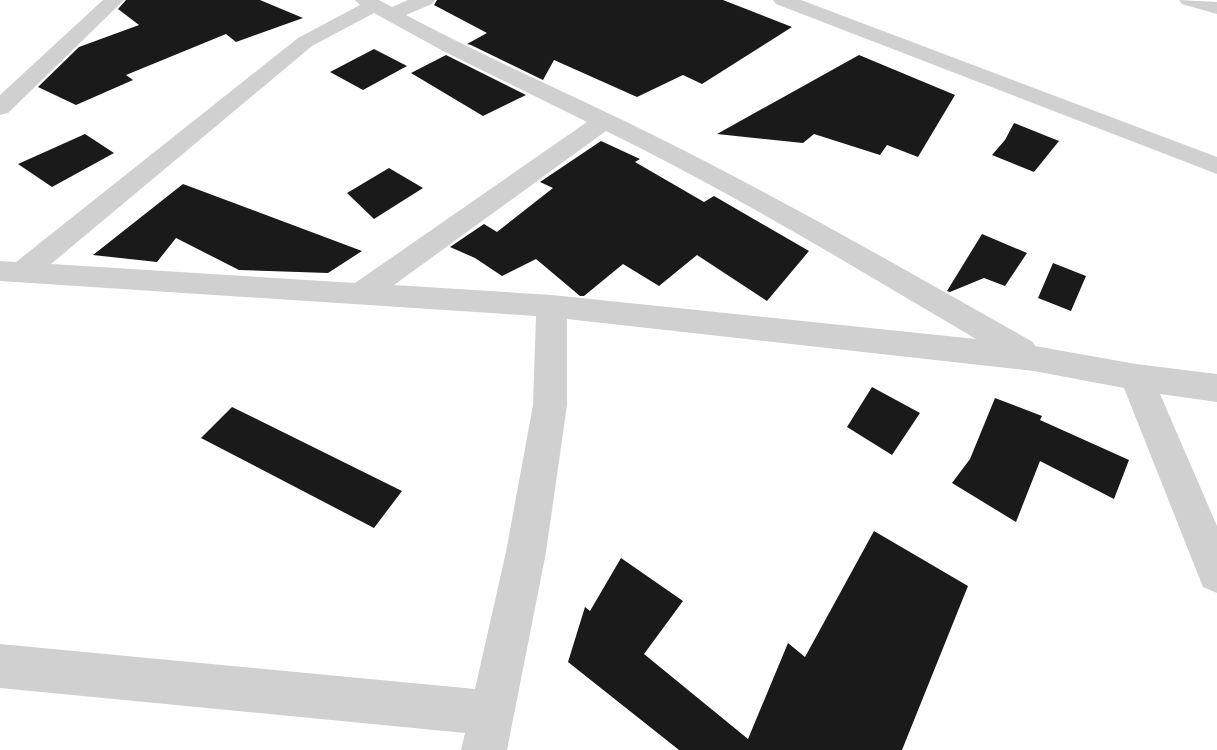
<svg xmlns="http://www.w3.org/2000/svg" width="1217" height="750" font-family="'Asap Condensed',sans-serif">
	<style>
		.building { fill: #1a1a1a }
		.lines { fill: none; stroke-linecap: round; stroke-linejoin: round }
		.minor { fill: #d0d0d0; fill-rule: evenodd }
		.tertiary { fill: #d0d0d0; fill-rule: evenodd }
	</style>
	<rect width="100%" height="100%" fill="#fff"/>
	<path class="building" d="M 126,0 L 260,0 L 303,18 L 236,42 L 226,34 L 126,75 L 133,80 L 76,105 L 38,87 L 79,47 L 139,25 L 118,9 Z
		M 437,0 L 723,0 L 792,27 L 702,84 L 683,75 L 637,97 L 554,60 L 543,80 L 471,45 L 467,44 L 487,33 L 434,5 Z
		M 374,49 L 407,66 L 363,90 L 330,72 Z
		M 446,55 L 526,95 L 483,116 L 411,73 Z
		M 859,55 L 955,95 L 918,157 L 887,145 L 880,155 L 814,134 L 803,143 L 717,134 Z
		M 1014,123 L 1059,141 L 1034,172 L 992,155 L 1005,140 Z
		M 85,134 L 114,153 L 52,187 L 18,164 Z
		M 601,141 L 640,159 L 635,162 L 704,202 L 714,196 L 809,251 L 767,301 L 697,255 L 659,286 L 623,264 L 584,296 L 580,296 L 536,259 L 502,276 L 475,258 L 450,247 L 484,224 L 497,232 L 553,188 L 540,182 Z
		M 389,168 L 423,188 L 374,219 L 347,193 Z
		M 183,184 L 362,251 L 328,273 L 239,270 L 176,238 L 157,262 L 93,255 Z
		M 982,234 L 1027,253 L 1005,286 L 984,278 L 950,292 L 947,291 Z
		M 1053,263 L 1086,276 L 1071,311 L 1038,298 Z
		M 872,387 L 920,413 L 892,455 L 847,427 Z
		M 995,398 L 1042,416 L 1040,420 L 1129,460 L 1114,499 L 1040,461 L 1016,522 L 952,483 L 970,459 Z
		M 232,407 L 402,491 L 374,528 L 201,438 Z
		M 874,531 L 968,586 L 902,750 L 679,750 L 568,662 L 585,607 L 590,611 L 621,558 L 683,601 L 644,654 L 748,739 L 788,643 L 805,657 Z"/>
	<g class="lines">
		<path class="minor" d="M 103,0 L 124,0 L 8,113 L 0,115 L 0,95 Z
			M 355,0 L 379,0 L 392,7 L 408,0 L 435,0 L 432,4 L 406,15 C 490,60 578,97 663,140 C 789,203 911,273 1033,342 L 1035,346 L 1136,364 L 1217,374 L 1217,402 L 1160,394 L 1217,526 L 1217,593 L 1203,587 L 1124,388 L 1034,371 L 567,319 L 567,405 L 546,552 L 507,750 L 461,750 L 465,733 L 0,688 L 0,644 L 475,689 L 506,552 L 533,405 L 536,316 L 0,281 L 0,261 L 16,262 L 298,38 L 360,5 ZM 374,13 L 443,51 L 587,122 L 355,283 L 51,264 L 312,46 ZM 606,131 C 733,193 854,267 976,339 L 552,295 L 394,285 Z
			M 1179,0 L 1217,2 L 1217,14 L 1182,4 Z"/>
		<path class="tertiary" d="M 773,0 L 801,0 L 1217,157 L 1217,174 L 776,4 Z"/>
	</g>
</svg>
